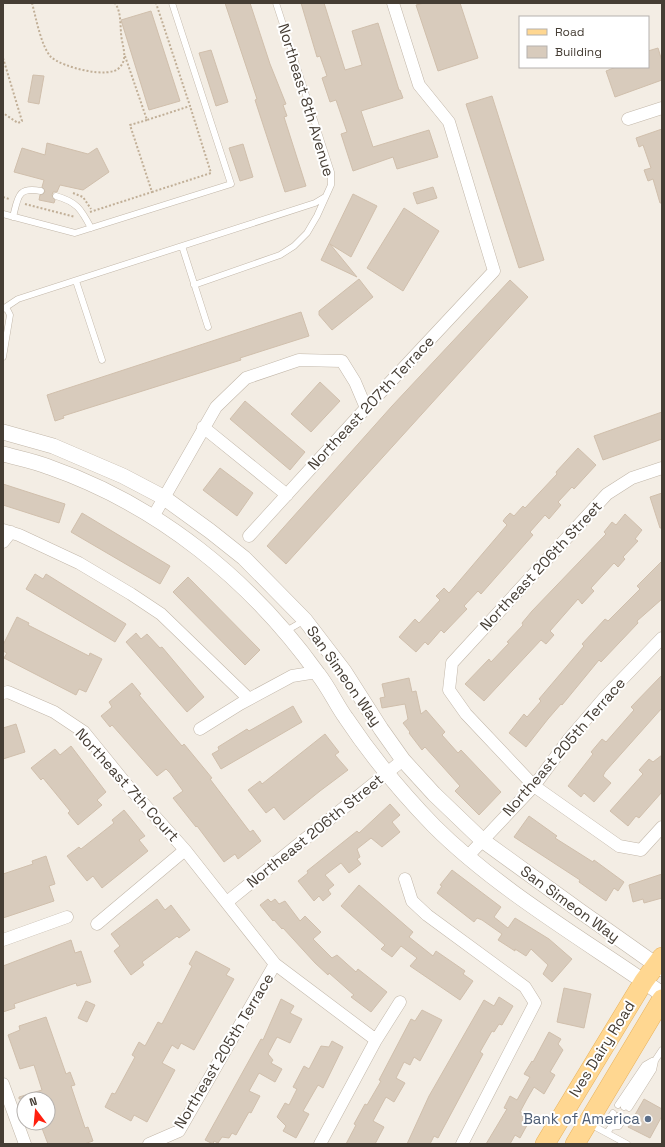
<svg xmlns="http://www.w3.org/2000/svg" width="665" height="1147" font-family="'Space Grotesk',sans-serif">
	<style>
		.building { fill: #d8cbbc; stroke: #d0bfac }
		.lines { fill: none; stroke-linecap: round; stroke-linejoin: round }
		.service-casing { stroke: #c2b7a9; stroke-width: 7 }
		.minor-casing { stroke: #c2b7a9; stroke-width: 13 }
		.tertiary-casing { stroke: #c2b7a9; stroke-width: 16 }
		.primary-casing { stroke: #e9b35c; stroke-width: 20 }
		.path { stroke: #c1af97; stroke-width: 2; stroke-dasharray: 2 2; stroke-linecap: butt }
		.service { stroke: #fff; stroke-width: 6 }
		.minor { stroke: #fff; stroke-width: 12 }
		.tertiary { stroke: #fff; stroke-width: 15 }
		.primary { stroke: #ffd791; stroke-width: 19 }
		.service-dot { fill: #5c6f8a; stroke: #fff; stroke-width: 1.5 }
		.labels { text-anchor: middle; stroke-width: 4; stroke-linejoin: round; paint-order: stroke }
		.street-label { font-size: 15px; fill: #453d34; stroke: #fff }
		.service-label { font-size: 15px; fill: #4e5e75; stroke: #fff; text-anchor: end }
	</style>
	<rect width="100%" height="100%" fill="#f3ede4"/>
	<path class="building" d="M 225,3 L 250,3 L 270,64 L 286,104 L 283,105 L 287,116 L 284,117 L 306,186 L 285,192 L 255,100 L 257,99 Z
		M 301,3 L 324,3 L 345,70 L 362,65 L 352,31 L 378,23 L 399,90 L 400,90 L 403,98 L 361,111 L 373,147 L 429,130 L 438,157 L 397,169 L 393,157 L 353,171 L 341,134 L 347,132 L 336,100 L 330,102 L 322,78 L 327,76 L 320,56 L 317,57 Z
		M 424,3 L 460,3 L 478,58 L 438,71 L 416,5 Z
		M 151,11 L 180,101 L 149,110 L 121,20 Z
		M 658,48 L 662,61 L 662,80 L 615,97 L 606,71 L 616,67 L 648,67 L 648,51 Z
		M 211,50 L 228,102 L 216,106 L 199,53 Z
		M 33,75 L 44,76 L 39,104 L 28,102 Z
		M 492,96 L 544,260 L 519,268 L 466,104 Z
		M 662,129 L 662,203 L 660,203 L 653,179 L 648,181 L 644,170 L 651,168 L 643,145 L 639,147 L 636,138 Z
		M 47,143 L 88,154 L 97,148 L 109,172 L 83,190 L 60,185 L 57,192 L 53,192 L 52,195 L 55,200 L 54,203 L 39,200 L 40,195 L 45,192 L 42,187 L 44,180 L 14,172 L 22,148 L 45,155 Z
		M 243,144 L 253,177 L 240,181 L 229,148 Z
		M 433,187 L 437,198 L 417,204 L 413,193 Z
		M 353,194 L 377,206 L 351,257 L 330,244 L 357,277 L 321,260 Z
		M 404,208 L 439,231 L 403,291 L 367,268 Z
		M 359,279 L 373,297 L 332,330 L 319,315 L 319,311 Z
		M 510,280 L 528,297 L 286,564 L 267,546 L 392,406 Z
		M 301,312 L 309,336 L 240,358 L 241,360 L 63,416 L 64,418 L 55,421 L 47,395 Z
		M 320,382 L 340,401 L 311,432 L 291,414 Z
		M 245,401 L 305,452 L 290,470 L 230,419 Z
		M 662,412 L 662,439 L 603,460 L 594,436 Z
		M 578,448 L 596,465 L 574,489 L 572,487 L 558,502 L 561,505 L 549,519 L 545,515 L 530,532 L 533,535 L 481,594 L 478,591 L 464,606 L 467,609 L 444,633 L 441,630 L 428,645 L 425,642 L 416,652 L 399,637 L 415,619 L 419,623 L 440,600 L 436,596 L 444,588 L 449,593 L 507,525 L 503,521 L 506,517 L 510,513 L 514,516 L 523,506 L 525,508 L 557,474 L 556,472 Z
		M 220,468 L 253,493 L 237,516 L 203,490 Z
		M 3,484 L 65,504 L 59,523 L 3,505 Z
		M 662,493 L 662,528 L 660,528 L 650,497 Z
		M 82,513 L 170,566 L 160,584 L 71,532 Z
		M 625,514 L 642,530 L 635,539 L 638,541 L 623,557 L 625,559 L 618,567 L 614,563 L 591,588 L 594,591 L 582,604 L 578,599 L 550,631 L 554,635 L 546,644 L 541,640 L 484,701 L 465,684 L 489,659 L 491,662 L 509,643 L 507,642 L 523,625 L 522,623 L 532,611 L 606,534 L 604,532 L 612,522 L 616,525 Z
		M 662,561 L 662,599 L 637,621 L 638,623 L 601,662 L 599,660 L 562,705 L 561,704 L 548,719 L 526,747 L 509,733 L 524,714 L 527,717 L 541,701 L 539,699 L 584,646 L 582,644 L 605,619 L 608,621 L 640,589 L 637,586 Z
		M 35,574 L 43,579 L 46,574 L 126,624 L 115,642 L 26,589 Z
		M 188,577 L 260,650 L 245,665 L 173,592 Z
		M 17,617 L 29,623 L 28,625 L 89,656 L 90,653 L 102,659 L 86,692 L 79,689 L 76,695 L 4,658 L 7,653 L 3,651 L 3,645 Z
		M 136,633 L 141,639 L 147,634 L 160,648 L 162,647 L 204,697 L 187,712 L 126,642 Z
		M 662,675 L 662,708 L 605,772 L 603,776 L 611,783 L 594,802 L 584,793 L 581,797 L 568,786 L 593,754 L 591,752 L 602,739 L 606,742 L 634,710 L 631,707 Z
		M 409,678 L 412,692 L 416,691 L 421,714 L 426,710 L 445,732 L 442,735 L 458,753 L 461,750 L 501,792 L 479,815 L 455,791 L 460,786 L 425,747 L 422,750 L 409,733 L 410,732 L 403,723 L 408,719 L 405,704 L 382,708 L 380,698 L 385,697 L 382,684 Z
		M 132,683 L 141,694 L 139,695 L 182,746 L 184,744 L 212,778 L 210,779 L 250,832 L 253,830 L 261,841 L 238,859 L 235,854 L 224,862 L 197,826 L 196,827 L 173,798 L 183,791 L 170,773 L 166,769 L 157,776 L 112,725 L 110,727 L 101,716 L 112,707 L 109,702 Z
		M 293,706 L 302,722 L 221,769 L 212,754 L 219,750 L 218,747 L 247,729 L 249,731 Z
		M 16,724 L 25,752 L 3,759 L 3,728 Z
		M 325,734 L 339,752 L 335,755 L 348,770 L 320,791 L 284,820 L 274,807 L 266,813 L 248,790 L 260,781 L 262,784 Z
		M 71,746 L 106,792 L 97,800 L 102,805 L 78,825 L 68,813 L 70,811 L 43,778 L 41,780 L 31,768 L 55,749 L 60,755 Z
		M 662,755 L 662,792 L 639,818 L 636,816 L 628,826 L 610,811 L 643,774 L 639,770 L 649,759 L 653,762 Z
		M 390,804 L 400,815 L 392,822 L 400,832 L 382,847 L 371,838 L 357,849 L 360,857 L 357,859 L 361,864 L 349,873 L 341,863 L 325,875 L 334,885 L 328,890 L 331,894 L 323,901 L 319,896 L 314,901 L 298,881 L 308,873 L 307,871 L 357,831 L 359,833 Z
		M 124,810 L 145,836 L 139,840 L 148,851 L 102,888 L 93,876 L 87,881 L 67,856 L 79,847 L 81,849 L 114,823 L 112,820 Z
		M 529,816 L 557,836 L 555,838 L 593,862 L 594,860 L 624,882 L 618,891 L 614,888 L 606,901 L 579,882 L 580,880 L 514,837 Z
		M 46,856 L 55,884 L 49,886 L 54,901 L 3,918 L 3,874 L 33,864 L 32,861 Z
		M 452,870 L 501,907 L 494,917 L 508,928 L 515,918 L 549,939 L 572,959 L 552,982 L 543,974 L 548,965 L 531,949 L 526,956 L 515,949 L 515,951 L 498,940 L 502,934 L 482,920 L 477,918 L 474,922 L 437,893 L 442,886 L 440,885 Z
		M 662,874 L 662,898 L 644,903 L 643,899 L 633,902 L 629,885 Z
		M 359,885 L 413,932 L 409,937 L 433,956 L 436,951 L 465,971 L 463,974 L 473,981 L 460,1000 L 410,966 L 417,958 L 401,946 L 392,957 L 381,949 L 385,945 L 341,906 Z
		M 157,899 L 165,910 L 171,905 L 190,930 L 179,938 L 177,936 L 142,962 L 144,965 L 131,975 L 114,951 L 120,946 L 111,934 Z
		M 268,899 L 271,902 L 275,899 L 279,904 L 285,901 L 300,921 L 305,916 L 321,932 L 313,939 L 332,958 L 337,955 L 356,972 L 358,969 L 387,992 L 371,1012 L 351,997 L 354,995 L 329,973 L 328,975 L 315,963 L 283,928 L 282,929 L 274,920 L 273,921 L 260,905 Z
		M 71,940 L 75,953 L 81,951 L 91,982 L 77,986 L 76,983 L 14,1004 L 15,1008 L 3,1012 L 3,966 Z
		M 196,951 L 230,969 L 226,975 L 234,979 L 194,1050 L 181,1043 L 178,1049 L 172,1045 L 162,1063 L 175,1070 L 147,1122 L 134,1115 L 131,1121 L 105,1107 L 112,1093 L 115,1094 L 135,1057 L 132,1055 L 139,1042 L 145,1046 L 158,1022 L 162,1024 L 192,966 L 189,964 Z
		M 564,988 L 591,994 L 584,1028 L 557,1022 Z
		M 499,997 L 513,1006 L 502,1025 L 499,1024 L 494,1032 L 492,1031 L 480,1052 L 483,1054 L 438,1138 L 434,1136 L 430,1144 L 407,1144 L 429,1096 L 484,1000 L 494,1006 Z
		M 281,999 L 294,1006 L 290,1013 L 302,1019 L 290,1043 L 277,1037 L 268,1054 L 273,1060 L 271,1063 L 282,1069 L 275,1082 L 259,1073 L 249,1091 L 260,1096 L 251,1113 L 249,1112 L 236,1135 L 232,1133 L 229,1138 L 222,1137 L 218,1143 L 214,1141 L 213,1144 L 205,1140 L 261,1039 L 263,1040 Z
		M 86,1001 L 95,1005 L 87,1022 L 78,1018 Z
		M 422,1010 L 442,1020 L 420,1061 L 414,1057 L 410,1065 L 404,1062 L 396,1078 L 405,1083 L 394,1102 L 386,1097 L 373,1121 L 384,1127 L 375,1144 L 346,1144 L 356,1125 L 354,1124 L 365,1104 L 367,1105 L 381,1081 L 379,1080 L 411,1019 L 415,1021 Z
		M 46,1017 L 66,1074 L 70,1072 L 75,1085 L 71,1086 L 85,1128 L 88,1127 L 93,1141 L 84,1144 L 48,1144 L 40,1123 L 48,1123 L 48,1099 L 19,1099 L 19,1097 L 42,1090 L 34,1065 L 20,1069 L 8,1035 L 20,1030 L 19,1026 Z
		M 549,1032 L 561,1039 L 558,1044 L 563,1050 L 550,1072 L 555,1075 L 544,1094 L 534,1087 L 527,1099 L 520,1112 L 531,1118 L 520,1138 L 515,1135 L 510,1144 L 486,1144 L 507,1109 L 504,1108 L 510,1096 L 517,1100 L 530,1077 L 524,1074 L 532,1061 L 533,1062 Z
		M 332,1041 L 343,1047 L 323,1088 L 318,1085 L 303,1111 L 309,1114 L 296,1138 L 283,1131 L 286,1126 L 277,1117 L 285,1103 L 289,1105 L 297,1089 L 293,1087 L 304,1066 L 309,1069 L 321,1046 L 329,1047 Z
		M 644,1099 L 662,1109 L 662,1116 L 650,1138 L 628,1127 Z"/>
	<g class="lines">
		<g class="service-casing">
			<path id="service" d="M 56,196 C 77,202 81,209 91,228
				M 3,214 L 75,233 L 231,184 L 172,3
				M 13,217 C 18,198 17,186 41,191
				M 182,246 L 208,327
				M 76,281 L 102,360
				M 194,285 L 280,255 L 294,246 L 307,233 L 317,216 L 331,185 L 331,172 L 276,3
				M 3,309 L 18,299 L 315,203 L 325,197
				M 3,357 L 10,315 L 6,307
				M 286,631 L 305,620
				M 618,1105 L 645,1065 L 652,1061
				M 624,1107 L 662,1050
				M 629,1108 L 653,1070 L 655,1061
				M 590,1124 L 627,1144
				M 611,1127 L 619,1126 L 623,1119
				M 611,1127 L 609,1120 L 613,1113
				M 607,1133 L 618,1116"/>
		</g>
		<g class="minor-casing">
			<path id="minor" d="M 628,119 L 662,108
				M 203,427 L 287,495
				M 662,468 L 632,478 L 607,494 L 452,663 L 449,690 L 466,714 L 534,786 L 619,846 L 641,850 L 662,827
				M 153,517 L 216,407 L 246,378 L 299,360 L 342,361 L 355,382 L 366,408
				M 3,530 L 19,535 L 79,563 L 131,594 L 161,614 L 249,699
				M 249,536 L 366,408 L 494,271 L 449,122 L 419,85 L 393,3
				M 3,542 L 11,532
				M 3,693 L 8,692 L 54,712 L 84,732 L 127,785 L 185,850 L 275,964 L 376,1040
				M 200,729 L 240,704 L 292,676 L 317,672
				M 468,856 L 534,786 L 569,739 L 605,697 L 662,638
				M 405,879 L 412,901 L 427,915 L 525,987 L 535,1003 L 462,1144
				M 227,902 L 403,760
				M 97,924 L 185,850
				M 3,940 L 67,917
				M 3,1084 L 25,1144
				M 149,1144 L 179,1131 L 275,964
				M 320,1144 L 376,1040 L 400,1002"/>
		</g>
		<g class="tertiary-casing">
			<path id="tertiary" d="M 3,432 L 53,446 L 123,476 L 163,497 L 210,531 L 244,558 L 305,620 L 344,671 L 381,729 L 403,760 L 434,794 L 482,840 L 580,911 L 662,969
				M 3,454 C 18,458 34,461 49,467 C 158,505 251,580 318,674 C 329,688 336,704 346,718 C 372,757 401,792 434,826 C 498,890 588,942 662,994"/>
		</g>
		<g class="primary-casing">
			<path id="primary" d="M 545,1144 L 644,981 L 662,957
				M 575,1144 L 662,999"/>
		</g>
		<path class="path" d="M 32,3 C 36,18 41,46 51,57 C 62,67 110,80 120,67 C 129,57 121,44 121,32 C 120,22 121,12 115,3
			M 125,56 L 147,120 L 190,106 L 156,3
			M 3,58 L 22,121 L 18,123 L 3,113
			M 147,120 L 130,125 L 152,192 L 211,173 L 190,106
			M 73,193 L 83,197 L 91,209
			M 3,197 L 9,199
			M 25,204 L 75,217
			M 90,212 L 152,192"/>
		<use href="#service" class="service"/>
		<use href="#minor" class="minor"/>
		<use href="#tertiary" class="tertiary"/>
		<use href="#primary" class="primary"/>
	</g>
	<circle class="service-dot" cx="648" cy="1119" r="4"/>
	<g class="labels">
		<g class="street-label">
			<text transform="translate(306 100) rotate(73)" y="5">Northeast 8th Avenue</text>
			<text transform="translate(371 403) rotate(-47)" y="5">Northeast 207th Terrace</text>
			<text transform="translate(541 566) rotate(-47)" y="5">Northeast 206th Street</text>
			<text transform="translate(344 676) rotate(55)" y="5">San Simeon Way</text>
			<text transform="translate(564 747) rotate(-49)" y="5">Northeast 205th Terrace</text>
			<text transform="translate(127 785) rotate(48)" y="5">Northeast 7th Court</text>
			<text transform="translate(315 831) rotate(-39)" y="5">Northeast 206th Street</text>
			<text transform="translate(570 904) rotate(36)" y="5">San Simeon Way</text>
			<text transform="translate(602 1049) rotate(-58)" y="5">Ives Dairy Road</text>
			<text transform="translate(224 1051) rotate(-59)" y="5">Northeast 205th Terrace</text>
		</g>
		<g class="service-label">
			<text x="640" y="1124">Bank of America</text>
		</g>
	</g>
	<rect width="665" height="1147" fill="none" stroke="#453d34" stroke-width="8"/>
	<rect x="519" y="16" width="130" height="52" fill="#ffffff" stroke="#b5b1ae"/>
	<rect x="527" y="29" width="20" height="6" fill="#ffd791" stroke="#b5b1ae"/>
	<text x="555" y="36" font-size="12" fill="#453d34">Road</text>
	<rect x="527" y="46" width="20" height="12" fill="#d8cbbc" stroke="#b5b1ae"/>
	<text x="555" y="56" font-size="12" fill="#453d34">Building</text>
	<g transform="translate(36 1111) rotate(344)"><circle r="19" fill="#ffffff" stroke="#b5b1ae"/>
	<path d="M0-3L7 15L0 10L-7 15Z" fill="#ff200f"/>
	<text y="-6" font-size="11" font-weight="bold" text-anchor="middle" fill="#453d34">N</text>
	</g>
</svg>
